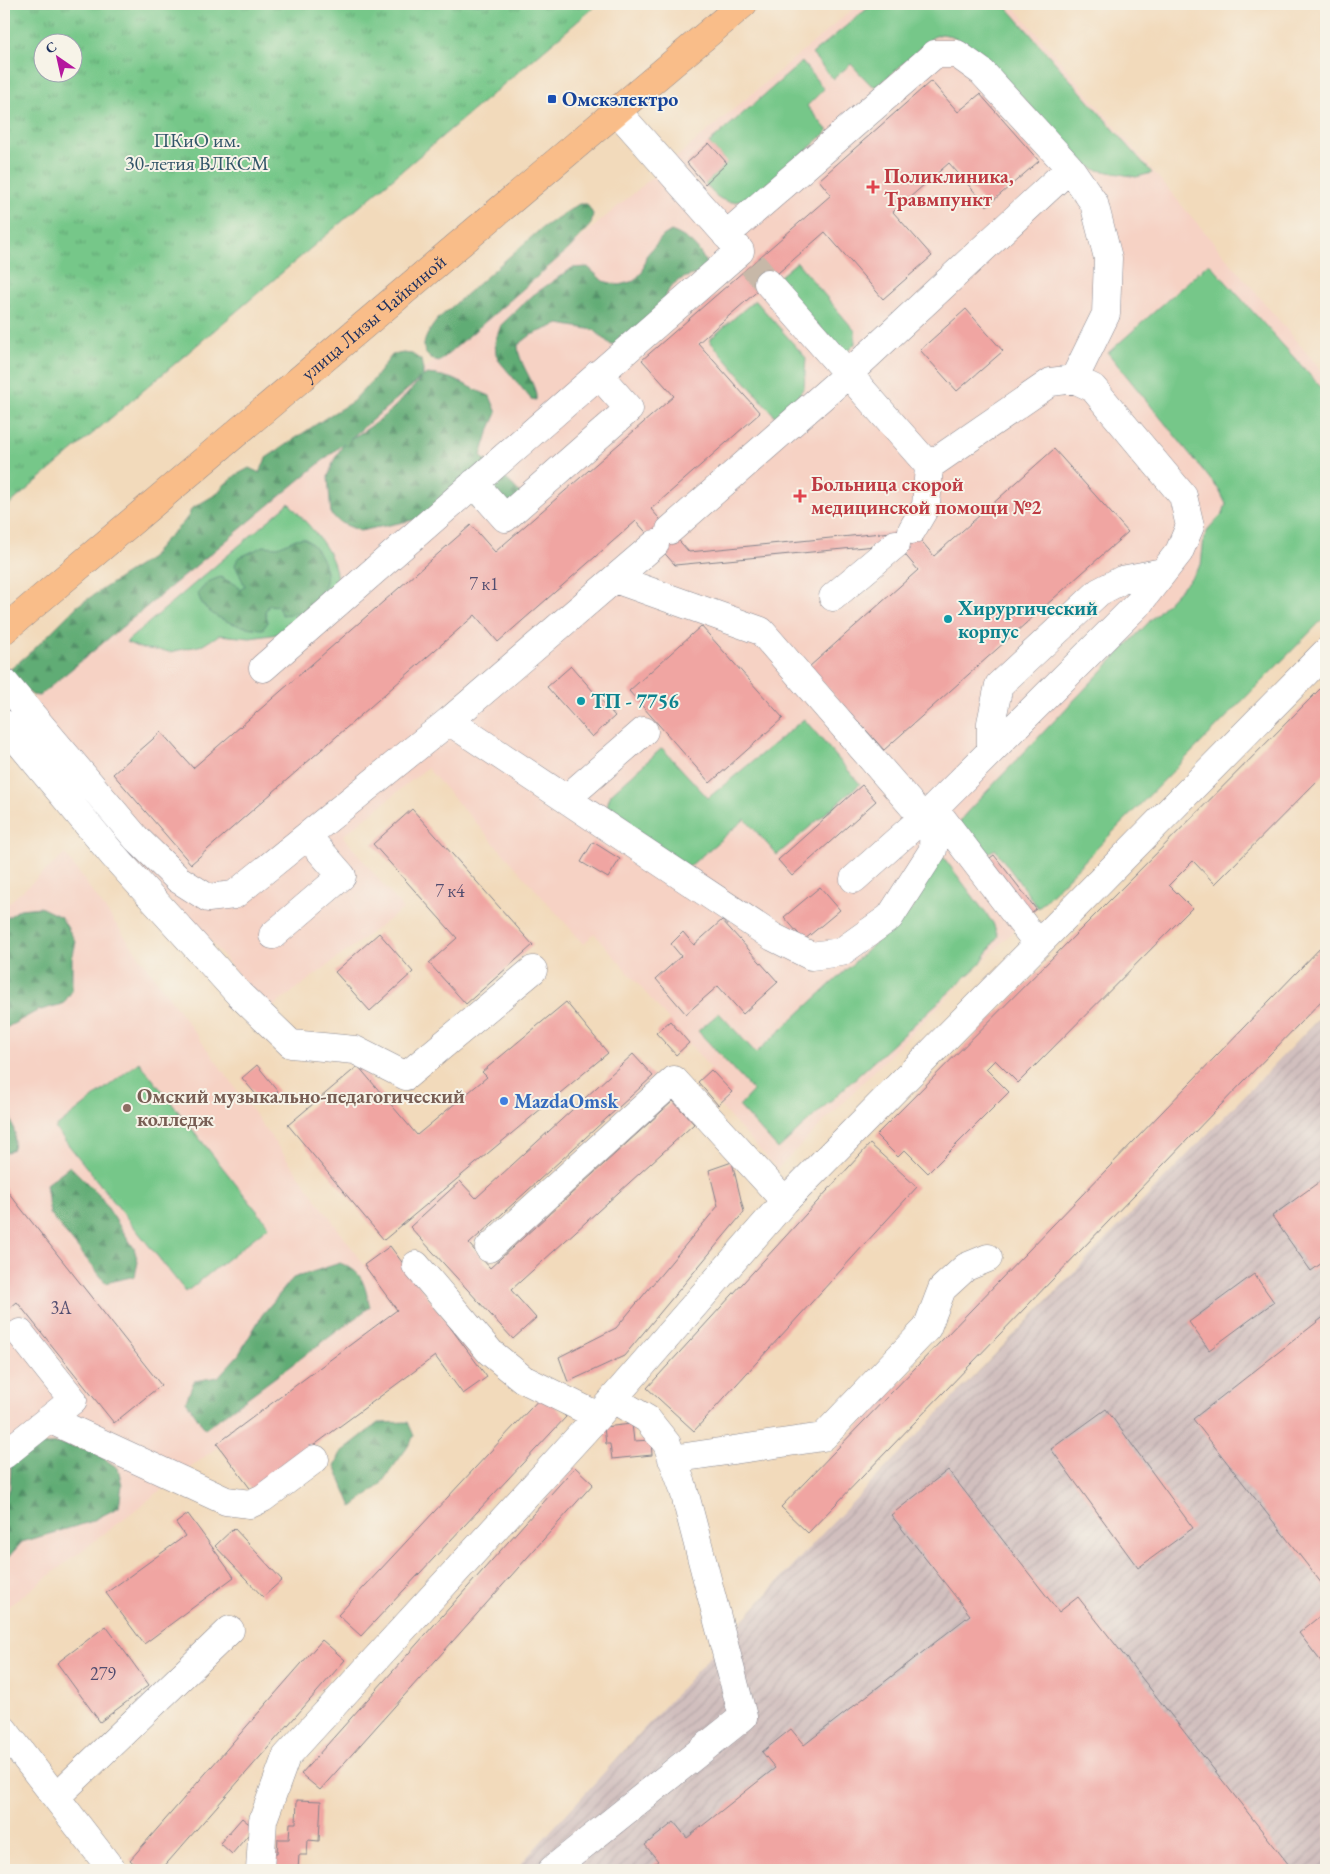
<svg xmlns="http://www.w3.org/2000/svg" width="1330" height="1874" font-family="'EB Garamond',serif">
	<style>
		.built { fill: #f6d2c4 }
		.industrial { fill: url(#industrial-furrows) }
		.green { fill: #76c789; stroke: #487b74 }
		.forest { fill: url(#forest-firs); stroke: #3e6e6a; fill-rule: evenodd }
		.park { fill: url(#park-tufts); stroke: #487b74; fill-rule: evenodd }
		.building { fill: #f0a5a2 }
		.lines { fill: none; stroke-linecap: round; stroke-linejoin: round }
		.minor-tunnel { stroke: #c7b8a8; stroke-width: 28; stroke-dasharray: 28 14; stroke-linecap: butt }
		.minor-casing { stroke: #86848c; stroke-width: 29 }
		.major-casing { stroke: #86848c; stroke-width: 29 }
		.minor { stroke: #fff; stroke-width: 28 }
		.major { stroke: #f9bd89; stroke-width: 28 }
		.transit-dot { fill: #1a4fb4; stroke: #f7f3e8; stroke-width: 2 }
		.health-dot { fill: #e0444e; stroke: #f7f3e8; stroke-width: 2 }
		.culture-dot { fill: #0f9aa8; stroke: #f7f3e8; stroke-width: 2 }
		.shop-dot { fill: #3f7fe0; stroke: #f7f3e8; stroke-width: 2 }
		.education-dot { fill: #8d6e63; stroke: #f7f3e8; stroke-width: 2 }
		.labels { text-anchor: middle; stroke-width: 4; stroke-linejoin: round; paint-order: stroke }
		.number-label { font-size: 18px; fill: #504c6f }
		.transit-label { font-size: 20px; font-weight: bold; fill: #164399; stroke: #f7f3e8; text-anchor: start }
		.park-label { font-size: 20px; fill: #325569; stroke: #f7f3e8 }
		.health-label { font-size: 20px; font-weight: bold; fill: #be3a42; stroke: #f7f3e8; text-anchor: start }
		.street-label { font-size: 20px; fill: #1b2f5e; stroke: #f7f3e8 }
		.culture-label { font-size: 20px; font-weight: bold; fill: #0d838f; stroke: #f7f3e8; text-anchor: start }
		.education-label { font-size: 20px; font-weight: bold; fill: #785e54; stroke: #f7f3e8; text-anchor: start }
		.shop-label { font-size: 20px; font-weight: bold; fill: #366cbe; stroke: #f7f3e8; text-anchor: start }
	</style>
	<defs>
		<pattern id="industrial-furrows" width="10" height="10" patternUnits="userSpaceOnUse" patternTransform="scale(1.25)"><rect width="10" height="10" fill="#d1bfbe"/><path d="M-1 1l2-2M0 10L10 0M9 11l2-2" fill="none" stroke="#b3a4a6"/></pattern>
		<pattern id="forest-firs" width="22" height="20" patternUnits="userSpaceOnUse" patternTransform="scale(1.25)"><rect width="22" height="20" fill="#60ac75"/><path d="M5 1l3.5 6h-7zM16 11l3.5 6h-7z" fill="#4e8c63"/></pattern>
		<pattern id="park-tufts" width="24" height="20" patternUnits="userSpaceOnUse" patternTransform="scale(1.25)"><rect width="24" height="20" fill="#76c789"/><path d="M3 7l-1-3M5 7V3M7 7l1-3M15 17l-1-3M17 17v-4M19 17l1-3" fill="none" stroke="#60a273"/></pattern>
	</defs>
	<rect width="100%" height="100%" fill="#f7f3e8"/>
	<filter id="ink" filterUnits="userSpaceOnUse"><feTurbulence type="fractalNoise" baseFrequency=".02" numOctaves="2"/><feDisplacementMap in="SourceGraphic" scale="10" xChannelSelector="R" yChannelSelector="G"/><feConvolveMatrix kernelMatrix="1 2 1 2 8 2 1 2 1" color-interpolation-filters="sRGB"/></filter>
	<filter id="wash" filterUnits="userSpaceOnUse"><feTurbulence type="fractalNoise" baseFrequency=".0096" numOctaves="4" result="noise"/><feDisplacementMap in="SourceGraphic" scale="20" xChannelSelector="R" yChannelSelector="G"/><feGaussianBlur stdDeviation="1.12" result="paint"/><feColorMatrix in="noise" values="0 0 0 0 0 0 0 0 0 0 0 0 0 0 0 0 0 1.4 0 .05"/><feComposite in="paint" operator="in"/></filter>
	<g filter="url(#wash)">
		<rect width="100%" height="100%" fill="#f2dabb"/>
		<path class="built" d="M 859,4 L 1012,4 L 1326,376 L 1326,616 L 777,1169 L 698,1082 L 711,1069 L 594,933 L 584,944 L 427,768 L 343,836 L 403,909 L 267,1011 L 198,925 L 147,881 L 12,715 Z
			M 65,854 L 397,1310 L 4,1610 L 4,907 Z"/>
		<path class="industrial" d="M 1326,1011 L 1326,1870 L 515,1870 L 820,1536 Z"/>
		<path class="green" d="M 873,4 L 1004,4 L 1152,173 L 1136,177 L 1109,172 L 1093,169 L 1080,158 L 977,50 L 952,36 L 942,34 L 933,37 L 877,87 L 870,84 L 851,64 L 833,79 L 812,54 Z
			M 802,62 L 824,89 L 807,106 L 828,131 C 811,146 752,203 733,202 C 720,202 713,193 705,184 L 727,163 L 709,143 Z
			M 797,262 L 855,331 L 855,344 L 846,353 L 773,282 Z
			M 1209,263 L 1326,393 L 1326,616 L 1038,908 L 995,849 L 979,859 L 958,827 L 962,818 L 968,811 L 1191,578 L 1201,565 L 1204,538 L 1209,528 L 1223,513 L 1226,504 L 1219,490 L 1108,353 Z
			M 755,300 L 806,358 L 804,387 L 781,423 L 709,340 Z
			M 289,503 C 313,531 341,554 337,594 L 305,624 L 279,634 L 250,638 L 219,635 L 203,645 L 170,652 L 140,648 L 126,642 Z
			M 804,719 L 860,784 L 777,855 L 745,819 L 684,871 L 607,814 L 608,802 L 611,794 L 662,748 L 708,798 Z
			M 941,854 L 993,923 L 998,936 L 980,964 L 778,1149 L 739,1106 L 753,1091 L 698,1031 L 719,1013 L 756,1053 L 913,908 Z
			M 139,1062 L 269,1226 L 186,1292 L 55,1128 Z"/>
		<path class="forest" d="M 579,204 L 587,204 L 593,214 L 591,224 L 570,248 L 439,362 C 413,354 426,334 438,319 L 543,227 Z
			M 671,231 C 688,237 701,249 707,266 L 701,273 C 683,277 667,282 665,302 L 619,345 L 611,345 L 594,330 L 559,324 L 531,335 L 518,345 C 518,365 538,384 536,400 L 531,399 L 500,362 L 496,354 L 495,342 L 501,325 L 533,295 L 572,268 L 588,267 L 603,281 L 619,285 L 634,281 L 643,271 L 646,256 L 663,236 Z
			M 403,353 L 412,354 L 421,360 L 423,370 L 423,377 L 426,374 C 454,375 465,386 490,396 L 497,413 L 488,433 L 481,456 C 494,469 509,480 521,494 L 495,521 L 467,503 L 414,520 L 360,531 L 341,523 L 331,515 L 328,477 L 334,460 L 344,443 L 39,696 L 32,695 L 6,673 L 33,650 L 77,606 L 124,575 L 151,558 L 163,542 L 183,523 L 189,515 L 191,509 L 218,493 L 224,485 L 236,475 L 249,468 L 260,473 L 266,458 L 330,415 L 352,402 L 373,380 L 392,355 ZM 421,378 C 402,402 377,425 350,439 Z
			M 303,538 C 317,543 331,571 325,585 C 323,590 310,608 306,610 C 299,614 290,614 282,615 L 277,606 L 269,605 L 265,612 L 268,622 L 263,629 C 241,628 202,618 198,593 L 208,582 L 220,577 L 236,585 L 240,590 L 245,586 L 235,565 L 238,558 L 264,546 L 278,547 L 296,539 Z
			M 40,907 L 61,917 L 76,942 L 72,959 L 72,991 L 63,1004 L 37,1011 L 4,1029 L 4,920 L 20,909 Z
			M 4,1092 L 15,1134 L 13,1149 L 4,1154 Z
			M 70,1166 L 100,1196 L 134,1248 L 138,1262 L 135,1276 L 106,1283 L 50,1214 L 46,1184 Z
			M 340,1263 C 364,1272 364,1284 370,1307 L 205,1429 L 186,1401 L 194,1381 L 218,1377 L 239,1354 L 262,1315 L 293,1278 Z
			M 408,1422 L 414,1436 L 407,1448 L 380,1485 L 352,1507 L 335,1466 L 341,1452 L 378,1423 Z
			M 59,1443 L 94,1452 L 118,1468 L 122,1485 L 119,1507 L 90,1522 L 22,1542 L 4,1562 L 4,1499 L 10,1488 L 11,1464 L 38,1445 Z"/>
		<path class="park" d="M 4,4 L 598,4 L 4,509 ZM 42,42 L 72,42 L 72,72 L 42,72 Z"/>
		<g id="blocks">
			<path class="building" d="M 931,81 L 958,112 L 980,94 L 1039,161 L 987,206 L 949,163 L 893,212 L 932,256 L 883,299 L 825,232 L 698,343 L 760,413 L 651,509 L 689,552 L 912,530 L 934,556 L 1054,449 L 1128,532 L 884,750 L 809,667 L 918,570 L 896,544 L 675,565 L 636,521 L 498,642 L 475,615 L 191,864 L 113,774 L 161,732 L 193,768 L 471,525 L 495,552 L 674,396 L 642,360 L 831,195 L 819,180 Z
				M 709,143 L 727,163 L 705,184 L 687,163 Z
				M 966,309 L 1003,351 L 957,391 L 920,350 Z
				M 701,626 L 783,718 L 710,783 L 629,691 Z
				M 571,666 L 615,716 L 592,737 L 547,687 Z
				M 1326,683 L 1326,772 L 1215,884 L 1193,861 L 1169,885 L 1192,908 L 1018,1083 L 995,1060 L 986,1069 L 1009,1092 L 928,1173 L 905,1150 L 898,1157 L 876,1135 Z
				M 862,785 L 876,801 L 792,876 L 778,860 Z
				M 412,809 L 533,945 L 466,1004 L 429,963 L 457,938 L 373,844 Z
				M 593,842 L 620,859 L 608,878 L 581,862 Z
				M 994,855 L 1036,909 L 1023,919 L 982,864 Z
				M 820,887 L 840,910 L 804,940 L 784,917 Z
				M 722,920 L 778,982 L 743,1014 L 718,986 L 686,1014 L 656,979 L 681,956 L 671,944 L 683,932 L 694,945 Z
				M 379,933 L 413,972 L 370,1011 L 335,972 Z
				M 1326,942 L 1326,996 L 808,1533 L 781,1507 Z
				M 566,1002 L 608,1053 L 384,1240 L 288,1125 L 358,1066 L 417,1135 L 487,1077 L 482,1072 Z
				M 670,1021 L 689,1043 L 676,1055 L 656,1033 Z
				M 633,1054 L 653,1076 L 469,1244 L 490,1268 L 673,1101 L 694,1124 L 511,1290 L 536,1318 L 513,1339 L 410,1227 L 460,1181 L 476,1198 Z
				M 257,1065 L 278,1091 L 263,1103 L 242,1078 Z
				M 711,1070 L 732,1092 L 718,1105 L 698,1082 Z
				M 870,1144 L 917,1187 L 694,1431 L 647,1388 Z
				M 732,1162 L 744,1212 L 624,1356 L 568,1382 L 559,1357 L 616,1328 L 718,1206 L 709,1170 Z
				M 1326,1177 L 1326,1260 L 1311,1271 L 1272,1216 Z
				M 4,1187 L 161,1385 L 114,1423 L 17,1302 L 4,1313 L 4,1289 L 6,1287 L 4,1285 Z
				M 390,1246 L 487,1377 L 463,1394 L 435,1356 L 252,1491 L 217,1444 L 397,1310 L 364,1265 Z
				M 1254,1274 L 1274,1302 L 1209,1350 L 1189,1322 Z
				M 1326,1315 L 1326,1589 L 1193,1419 Z
				M 543,1395 L 566,1417 L 361,1636 L 338,1615 Z
				M 1106,1409 L 1193,1528 L 1138,1568 L 1051,1449 Z
				M 632,1424 L 634,1441 L 651,1440 L 652,1455 L 612,1459 L 610,1444 L 606,1444 L 604,1427 Z
				M 575,1467 L 593,1484 L 320,1790 L 301,1774 Z
				M 948,1470 L 1059,1612 L 1078,1597 L 1293,1870 L 646,1870 L 658,1861 L 645,1845 L 674,1822 L 687,1838 L 775,1768 L 762,1752 L 791,1729 L 804,1745 L 970,1615 L 891,1515 Z
				M 188,1514 L 234,1577 L 144,1644 L 106,1593 L 185,1536 L 176,1523 Z
				M 234,1528 L 282,1580 L 263,1597 L 215,1546 Z
				M 1326,1611 L 1326,1668 L 1299,1633 Z
				M 106,1626 L 149,1685 L 100,1722 L 57,1663 Z
				M 322,1640 L 345,1660 L 161,1870 L 141,1870 L 130,1860 Z
				M 297,1800 L 321,1801 L 319,1841 L 308,1840 L 307,1855 L 299,1855 L 298,1870 L 270,1870 L 270,1853 L 277,1853 L 278,1839 L 289,1839 L 290,1823 L 296,1823 Z
				M 242,1818 L 254,1828 L 232,1854 L 220,1843 Z"/>
		</g>
	</g>
	<g filter="url(#ink)">
		<use href="#blocks" fill-opacity="0" stroke="#86848c" stroke-width="1"/>
		<g class="lines">
			<path class="minor-tunnel" d="M 752,264 L 768,283"/>
			<g class="minor-casing">
				<path id="minor" d="M 616,110 L 738,248
					M 1070,168 L 1094,203 L 1108,258 L 1106,314 L 1074,379
					M 768,283 L 929,466
					M 474,483 L 505,518 L 629,409 L 598,374
					M 670,530 L 848,374 L 1070,168 L 982,72 L 957,54 L 935,54 L 726,235
					M 615,579 L 761,631 L 923,818
					M 833,597 L 896,544
					M 263,668 L 740,251
					M 4,682 L 136,838 L 178,879 L 208,898 L 234,895 L 449,721 L 655,544
					M 449,721 L 773,937 L 811,956 L 841,952 L 890,917 L 933,850 L 934,808
					M 4,724 L 113,855 L 239,994 L 291,1044 L 355,1050 L 406,1076 L 533,970
					M 991,751 L 991,723 L 999,685 L 1099,592 L 1122,580 L 1163,572
					M 566,799 L 644,731
					M 934,808 L 1038,944
					M 854,879 L 934,808 L 1139,603 L 1179,552 L 1190,526 L 1183,496 L 1093,388 L 1074,379 L 1051,382 L 929,466 L 926,506 L 912,530
					M 273,935 L 342,876 L 307,836
					M 489,1248 L 674,1080 L 785,1201
					M 416,1265 L 490,1352 L 523,1379 L 598,1416
					M 49,1419 L 226,1501 L 250,1504 L 263,1498 L 315,1459
					M 4,1455 L 73,1400 L 20,1333
					M 672,1459 L 823,1437 L 927,1328 L 942,1289 L 966,1267 L 988,1258
					M 4,1730 L 112,1870
					M 57,1796 L 230,1630
					M 260,1870 L 263,1820 L 286,1757 L 598,1416 L 785,1201 L 1326,652
					M 552,1870 L 743,1717 L 683,1487 L 667,1444 L 647,1419 L 613,1399"/>
			</g>
			<g class="major-casing">
				<g id="major">
					<path id="s1" d="M 4,630 L 743,4"/>
				</g>
			</g>
			<use href="#minor" class="minor"/>
			<use href="#major" class="major"/>
		</g>
	</g>
	<rect class="transit-dot" x="547" y="94" width="10" height="10" rx="2.5"/>
	<g class="health-dot">
		<path d="M870.5 179.5h5v5h5v5h-5v5h-5v-5h-5v-5h5z"/>
		<path d="M797.5 488.5h5v5h5v5h-5v5h-5v-5h-5v-5h5z"/>
	</g>
	<g class="culture-dot">
		<circle cx="948" cy="619" r="5"/>
		<circle cx="581" cy="701" r="5"/>
	</g>
	<circle class="shop-dot" cx="504" cy="1101" r="5"/>
	<circle class="education-dot" cx="127" cy="1108" r="5"/>
	<g class="labels">
		<g class="number-label">
			<text x="484" y="590">7 к1</text>
			<text x="450" y="897">7 к4</text>
			<text x="61" y="1314">3А</text>
			<text x="103" y="1680">279</text>
		</g>
		<g class="transit-label">
			<text x="562" y="106">Омскэлектро</text>
		</g>
		<g class="park-label">
			<text x="197" y="147">ПКиО им.<tspan x="197" dy="23">30-летия ВЛКСМ</tspan></text>
		</g>
		<g class="health-label">
			<text x="884" y="183">Поликлиника,<tspan x="884" dy="23">Травмпункт</tspan></text>
			<text x="811" y="491">Больница скорой<tspan x="811" dy="23">медицинской помощи №2</tspan></text>
		</g>
		<g class="street-label">
			<text dy="7" stroke="none"><textPath href="#s1" startOffset="484">улица Лизы Чайкиной</textPath></text>
		</g>
		<g class="culture-label">
			<text x="958" y="615">Хирургический<tspan x="958" dy="23">корпус</tspan></text>
			<text x="591" y="708">ТП - 7756</text>
		</g>
		<g class="education-label">
			<text x="137" y="1103">Омский музыкально-педагогический<tspan x="137" dy="23">колледж</tspan></text>
		</g>
		<g class="shop-label">
			<text x="514" y="1108">MazdaOmsk</text>
		</g>
	</g>
	<rect width="1330" height="1874" fill="none" stroke="#f7f3e8" stroke-width="20"/>
	<g transform="translate(58 58) rotate(326)"><circle r="24" fill="#f7f3e8" stroke="#9fa5b1"/>
	<path d="M0-4L9 19L0 12L-9 19Z" fill="#b5179e"/>
	<text y="-8" font-size="14" font-weight="bold" text-anchor="middle" fill="#1b2f5e">С</text>
	</g>
</svg>
